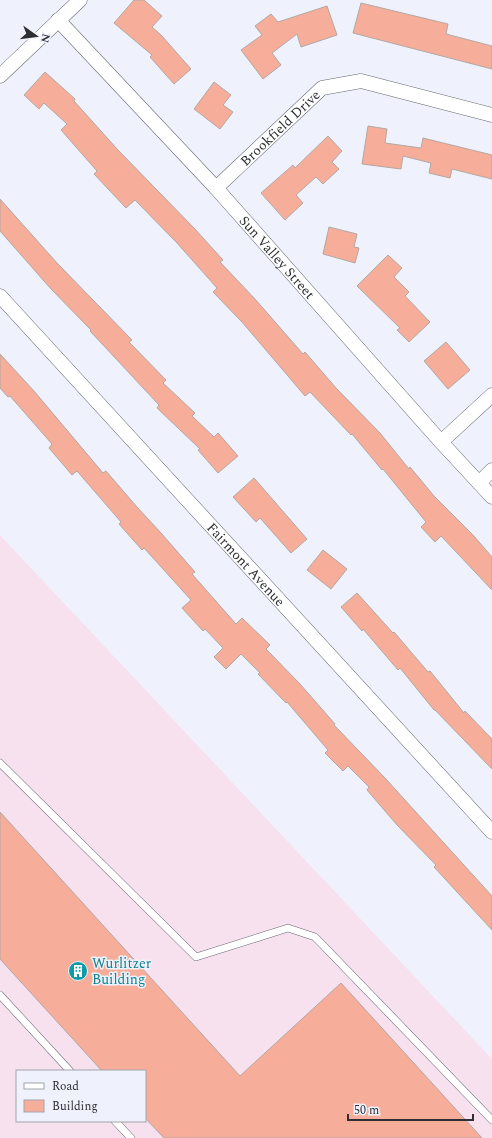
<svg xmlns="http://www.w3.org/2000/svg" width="492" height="1138" font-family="Spectral,serif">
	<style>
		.industrial { fill: #f7e1ef; fill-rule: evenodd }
		.building { fill: #f6ae9a; stroke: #b3a7a4 }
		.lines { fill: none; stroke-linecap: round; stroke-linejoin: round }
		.service-casing { stroke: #656871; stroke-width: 8 }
		.minor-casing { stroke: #656871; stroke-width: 15 }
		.service { stroke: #fff; stroke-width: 7 }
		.minor { stroke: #fff; stroke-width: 14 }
		.labels { text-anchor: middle; stroke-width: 3; stroke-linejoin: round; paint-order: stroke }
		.street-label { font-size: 14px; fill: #2e2f33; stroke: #eff2fc }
		.culture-label { font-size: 14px; fill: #0d838f; stroke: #eff2fc; text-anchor: start }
	</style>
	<rect width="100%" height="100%" fill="#eff2fc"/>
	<path class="industrial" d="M 0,535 L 492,1059 L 492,1138 L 0,1138 ZM 17,1071 L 145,1071 L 145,1121 L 17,1121 Z"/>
	<path class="building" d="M 134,0 L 144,0 L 162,16 L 152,27 L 161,35 L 191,69 L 174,84 L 150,57 L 152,55 L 114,23 Z
		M 361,3 L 448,24 L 446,34 L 492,46 L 492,69 L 353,33 Z
		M 327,6 L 337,35 L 301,47 L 297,34 L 272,53 L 281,65 L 263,79 L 241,50 L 262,35 L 255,26 L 271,14 L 278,22 Z
		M 45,72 L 75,99 L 74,101 L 118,150 L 194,228 L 223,260 L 220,262 L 255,299 L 303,354 L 305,352 L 336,388 L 380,433 L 409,469 L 410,467 L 434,496 L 473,535 L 492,557 L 492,590 L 441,536 L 435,542 L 421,527 L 426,522 L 383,469 L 382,470 L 352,434 L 351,435 L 310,392 L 305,396 L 242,322 L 213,292 L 217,288 L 177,243 L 135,200 L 126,208 L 94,174 L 97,171 L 61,130 L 67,124 L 44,103 L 39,109 L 24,95 Z
		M 214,82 L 231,95 L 223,105 L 233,112 L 220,129 L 194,109 Z
		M 368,126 L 387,129 L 385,143 L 421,148 L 423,138 L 492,155 L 492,179 L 452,169 L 450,178 L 429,173 L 431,163 L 403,156 L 401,169 L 362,164 Z
		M 328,136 L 342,151 L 332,162 L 339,169 L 323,184 L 316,177 L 296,195 L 303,203 L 285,220 L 261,193 L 293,165 L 295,168 Z
		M 0,199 L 57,263 L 132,340 L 129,342 L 166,380 L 163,383 L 195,413 L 192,416 L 214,437 L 218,433 L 238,456 L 218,473 L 198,450 L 200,449 L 157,408 L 159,405 L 90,331 L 91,330 L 51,289 L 0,231 Z
		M 329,227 L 357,234 L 354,247 L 359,248 L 355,263 L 323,254 Z
		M 388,255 L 402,268 L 394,277 L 409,292 L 405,296 L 430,322 L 409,342 L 397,330 L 400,328 L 357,286 Z
		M 446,342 L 470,370 L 448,389 L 424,361 Z
		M 0,354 L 34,391 L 103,473 L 106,471 L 137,507 L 161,533 L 195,572 L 192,574 L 236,624 L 242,618 L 270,645 L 266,649 L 300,684 L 335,724 L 334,725 L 385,778 L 492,896 L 492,930 L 434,867 L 436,865 L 397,825 L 367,790 L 369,787 L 348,766 L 343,771 L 325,753 L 328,750 L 287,702 L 286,703 L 258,674 L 260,673 L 241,654 L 226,669 L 214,657 L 223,648 L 205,629 L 203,631 L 182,608 L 191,600 L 144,548 L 142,550 L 119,524 L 121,522 L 77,471 L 72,475 L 49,448 L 52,444 L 10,396 L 8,397 L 0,388 Z
		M 254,478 L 307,539 L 291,553 L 260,518 L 256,522 L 233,497 Z
		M 323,550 L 347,569 L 331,589 L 307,570 Z
		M 357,593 L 393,633 L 394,632 L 428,672 L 430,671 L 464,713 L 465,711 L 492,739 L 492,769 L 435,710 L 434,710 L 400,668 L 398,670 L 363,629 L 362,631 L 341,607 Z
		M 0,812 L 240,1076 L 341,983 L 482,1138 L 164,1138 L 145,1118 L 145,1071 L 102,1071 L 0,959 Z"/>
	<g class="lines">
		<g class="service-casing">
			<path id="service" d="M 0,763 L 196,957 L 288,928 L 315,937 L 492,1120
				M 0,995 L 70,1071
				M 115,1121 L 131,1138"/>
		</g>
		<g class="minor-casing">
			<g id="minor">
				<path id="s1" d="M 58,20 L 216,188 L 441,442 L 492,497"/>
				<path d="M 0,76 L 80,0"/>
				<path id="s2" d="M 216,188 L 322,88 L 361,81 L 492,115"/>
				<path id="s3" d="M 0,296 L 492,832"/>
				<path d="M 441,442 L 492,395"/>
				<path d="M 479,483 L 492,470"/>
			</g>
		</g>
		<use href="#service" class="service"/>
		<use href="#minor" class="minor"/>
	</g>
	<defs>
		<g id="building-disc" transform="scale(1)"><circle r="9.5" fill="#0f9aa8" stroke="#eff2fc"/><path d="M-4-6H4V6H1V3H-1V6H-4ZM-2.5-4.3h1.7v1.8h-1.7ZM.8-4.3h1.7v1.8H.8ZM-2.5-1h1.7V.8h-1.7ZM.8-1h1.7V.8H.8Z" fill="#fff"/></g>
	</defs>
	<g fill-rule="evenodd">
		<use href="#building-disc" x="78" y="971"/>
	</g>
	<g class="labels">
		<g class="street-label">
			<text dy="5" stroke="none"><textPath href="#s2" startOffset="88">Brookfield Drive</textPath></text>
			<text dy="5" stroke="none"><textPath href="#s1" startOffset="323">Sun Valley Street</textPath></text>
			<text dy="5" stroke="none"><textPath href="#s3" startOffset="364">Fairmont Avenue</textPath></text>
		</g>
		<g class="culture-label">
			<text x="92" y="968">Wurlitzer<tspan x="92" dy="16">Building</tspan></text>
		</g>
	</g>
	<rect x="16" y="1070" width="130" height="52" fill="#eff2fc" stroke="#a2a4ac"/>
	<rect x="24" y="1083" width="20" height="6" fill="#ffffff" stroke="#a2a4ac"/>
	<text x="52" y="1090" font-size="12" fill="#2e2f33">Road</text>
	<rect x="24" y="1100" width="20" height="12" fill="#f6ae9a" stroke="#a2a4ac"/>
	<text x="52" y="1110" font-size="12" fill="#2e2f33">Building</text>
	<g transform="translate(36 36) rotate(104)" stroke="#eff2fc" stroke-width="3" paint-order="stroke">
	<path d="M0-3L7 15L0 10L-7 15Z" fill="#2e2f33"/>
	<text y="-6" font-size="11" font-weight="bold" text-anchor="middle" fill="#2e2f33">N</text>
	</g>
	<path d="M348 1114v6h125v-6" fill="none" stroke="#2e2f33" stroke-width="2"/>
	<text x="354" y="1114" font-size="12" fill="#2e2f33" stroke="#eff2fc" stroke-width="3" paint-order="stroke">50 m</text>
</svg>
